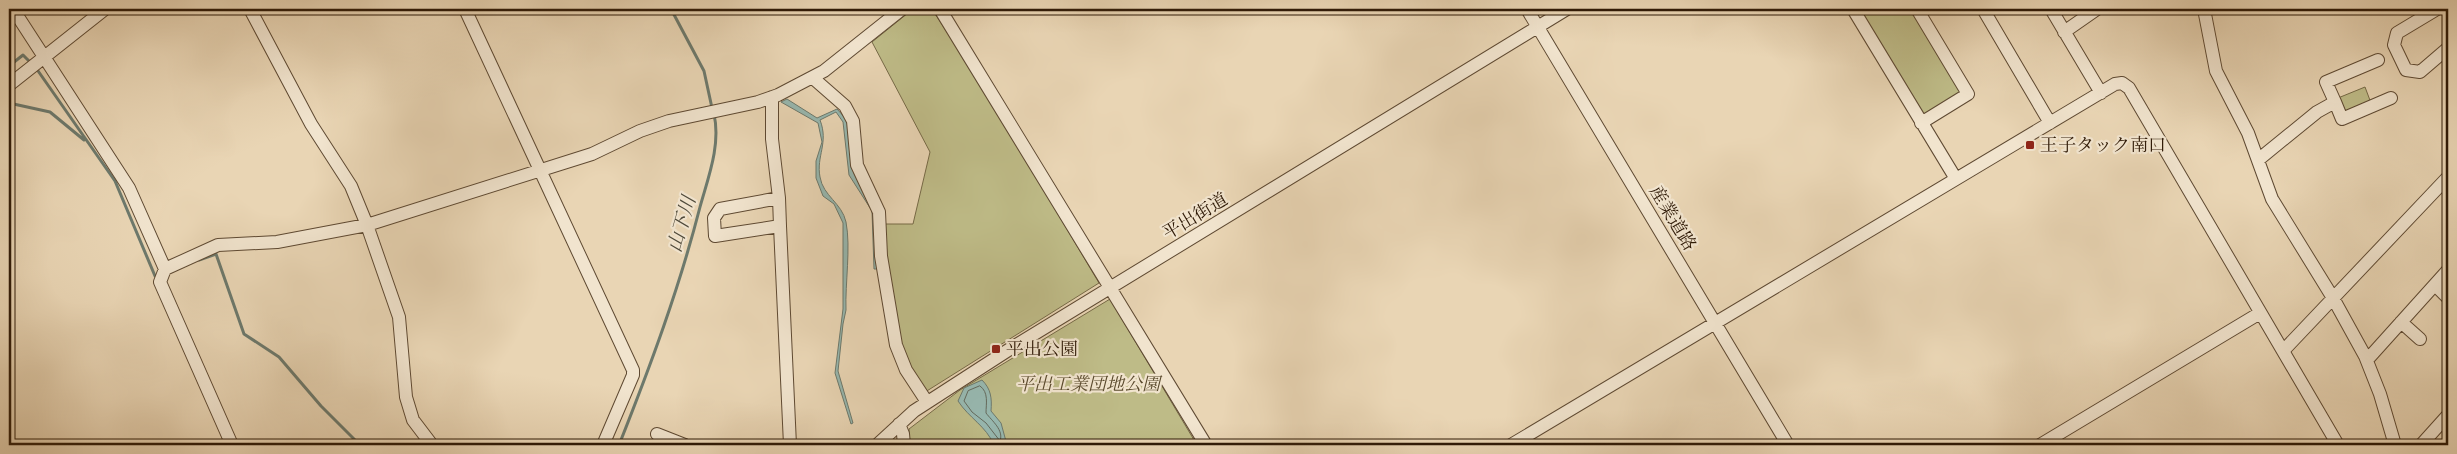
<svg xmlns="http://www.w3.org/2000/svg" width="2457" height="454" font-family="'IM FELL Great Primer','Noto Serif JP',serif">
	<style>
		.green { fill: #bebb87; stroke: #766a47 }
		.water { fill: #97b8b0; stroke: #6d796c }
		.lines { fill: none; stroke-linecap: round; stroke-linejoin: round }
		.shore { stroke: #63695c; stroke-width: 1 }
		.stream { stroke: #6d796c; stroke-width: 3 }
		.minor-casing { stroke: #5e4932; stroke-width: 14 }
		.minor { stroke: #f1e4ce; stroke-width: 12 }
		.poi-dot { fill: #8f2418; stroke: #f1e4ce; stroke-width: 2 }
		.labels { text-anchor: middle; stroke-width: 4.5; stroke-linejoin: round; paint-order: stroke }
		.poi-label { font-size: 18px; fill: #2f1a07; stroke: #f1e4ce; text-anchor: start }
		.street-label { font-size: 18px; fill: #2f1a07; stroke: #f1e4ce }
		.park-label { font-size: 18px; font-style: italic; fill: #5a4a2d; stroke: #f1e4ce }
		.water-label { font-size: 19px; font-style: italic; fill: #4e493a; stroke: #f1e4ce }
	</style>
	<rect width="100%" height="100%" fill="#e9d5b4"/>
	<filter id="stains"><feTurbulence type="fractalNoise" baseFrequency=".004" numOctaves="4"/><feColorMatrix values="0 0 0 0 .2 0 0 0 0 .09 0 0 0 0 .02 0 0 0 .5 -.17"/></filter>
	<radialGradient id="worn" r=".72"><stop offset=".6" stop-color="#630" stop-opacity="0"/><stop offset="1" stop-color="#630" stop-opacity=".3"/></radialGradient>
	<path class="green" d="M 913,9 L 932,9 L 985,91 L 1099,283 L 922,394 L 906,370 L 879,224 L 913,224 L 930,152 L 872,42 Z
		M 1859,9 L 1915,9 L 1966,93 L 1924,117 Z
		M 2365,87 L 2371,103 L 2348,112 L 2344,110 L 2338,98 Z
		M 1110,299 L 1197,445 L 910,445 L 909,429 L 960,390 Z"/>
	<path class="water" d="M 787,99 L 817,118 L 837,109 L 847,120 L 854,173 L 876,210 L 877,269 L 874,269 L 872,211 L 849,175 L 843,122 L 836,112 L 820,120 C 829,143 816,156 820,177 C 823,196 842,203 846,222 C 851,248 845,283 846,310 L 843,324 L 838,371 L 853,423 L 851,424 L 835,373 L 843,309 L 843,223 L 834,204 L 823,196 L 816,178 L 816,161 L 822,142 L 818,123 L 781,102 Z
		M 982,380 C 991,389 992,398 991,411 L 1001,423 L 1007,445 L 994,445 C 986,426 969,418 958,401 L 964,388 Z"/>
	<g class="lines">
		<path class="shore" d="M 980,386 C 989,392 986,404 986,413 C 992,421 1004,430 1000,441 L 986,423 L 972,412 L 964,401 L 968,391 Z"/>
		<path class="stream" d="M 671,9 L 704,71 L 712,108
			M 9,66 L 23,55 L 32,64
			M 36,68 L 115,181 L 155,276 L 158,275
			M 9,103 L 50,112 L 84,140
			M 199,260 L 216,254 L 244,334 L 279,357 L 321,406 L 360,445
			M 619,445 C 650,367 679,289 700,207 C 708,178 721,145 714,114"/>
		<g class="minor-casing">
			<path id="minor" d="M 13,9 L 129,188 L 165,269 L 160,282 L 232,445
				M 250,9 L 311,124 L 351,186 L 367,225 L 399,317 L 406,397 L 413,420 L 432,445
				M 465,9 L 633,370 L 633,375 L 603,445
				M 940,9 L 1206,445
				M 1527,9 L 1788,445
				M 1853,9 L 1956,179
				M 1917,9 L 1968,94 L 1921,123
				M 1983,9 L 2050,123
				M 2051,9 L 2101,93
				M 2204,9 L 2216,71 L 2248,133 L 2272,199 L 2333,298 L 2365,356 L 2380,394 L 2395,445
				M 2437,9 L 2397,33 L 2394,45 L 2406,70 L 2420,72 L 2448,48
				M 2064,32 L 2097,9
				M 813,78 L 845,106 L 853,121 L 857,165 L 879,212 L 881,256 L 896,345 L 906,370 L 927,402
				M 9,85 L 105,9
				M 772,97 L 772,139 L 779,198
				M 2335,102 L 2326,82 L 2378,60
				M 2258,160 L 2317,112 L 2335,102 L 2342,119 L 2391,98
				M 780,226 L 715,236 L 714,218 L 720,209 L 779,198 L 780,226 L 790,445
				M 165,269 L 218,245 L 277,242 L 367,225 L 592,154 L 640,131 L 669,121 L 758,102 L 778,95 L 824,71 L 902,9
				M 2435,285 L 2448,298
				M 2401,322 L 2420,339
				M 2283,351 L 2448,177
				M 2367,360 L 2448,270
				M 899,424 L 903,434 L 904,445
				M 657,434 L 685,445
				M 877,445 L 914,411 L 1013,347 L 1567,9
				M 1511,445 L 2115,84 L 2122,83 L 2129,88 L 2338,445
				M 2040,445 L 2260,313
				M 2421,445 L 2448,415"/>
		</g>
		<use href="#minor" class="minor"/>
	</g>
	<g class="poi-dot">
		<rect x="2025" y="140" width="10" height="10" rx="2.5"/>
		<rect x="991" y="344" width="10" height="10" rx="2.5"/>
	</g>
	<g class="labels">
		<g class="poi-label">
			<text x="2040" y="151">王子タック南口</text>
			<text x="1006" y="355">平出公園</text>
		</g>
		<g class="street-label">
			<text transform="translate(1195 216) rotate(-31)" y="6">平出街道</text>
			<text transform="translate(1673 218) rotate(59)" y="6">産業道路</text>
		</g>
		<g class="park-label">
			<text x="1088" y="390">平出工業団地公園</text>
		</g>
		<g class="water-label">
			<text transform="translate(681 224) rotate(-74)" y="7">山下川</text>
		</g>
	</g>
	<rect width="2457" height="454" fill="none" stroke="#e9d5b4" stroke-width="30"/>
	<rect x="10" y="10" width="2437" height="434" fill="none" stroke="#2f1a07" stroke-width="2.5"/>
	<rect x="15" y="15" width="2427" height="424" fill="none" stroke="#2f1a07"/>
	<rect width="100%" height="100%" filter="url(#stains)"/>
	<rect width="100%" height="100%" fill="url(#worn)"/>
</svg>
